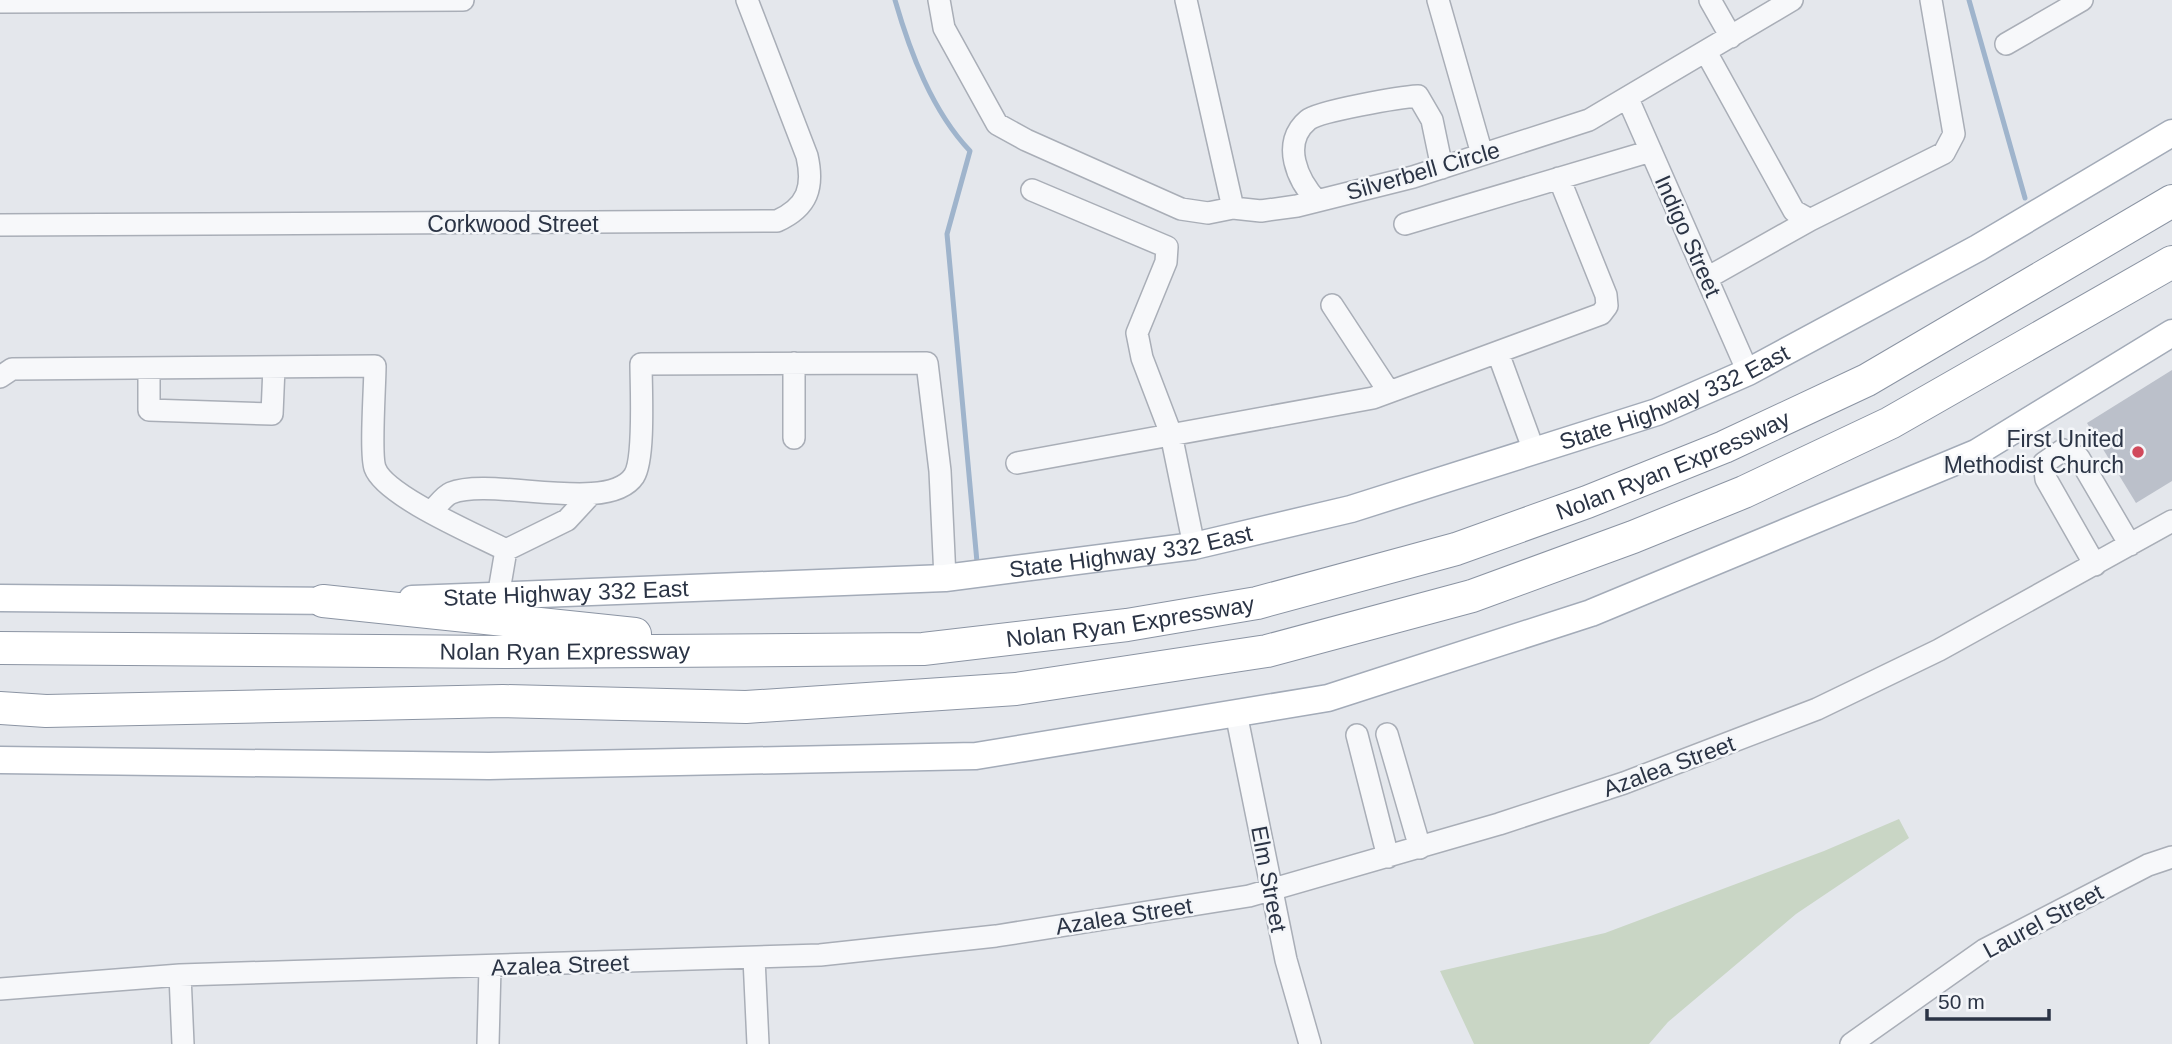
<svg xmlns="http://www.w3.org/2000/svg" width="2172" height="1044" font-family="Arial,sans-serif">
	<style>
		.green { fill: #c9d6c5 }
		.lines { fill: none; stroke-linecap: round; stroke-linejoin: round }
		.stream { stroke: #9fb4cc; stroke-width: 5 }
		.building { fill: #bbc0ca }
		.minor-casing { stroke: #a9aeb7; stroke-width: 24 }
		.major-casing { stroke: #a3abb8; stroke-width: 29 }
		.highway-casing { stroke: #8b94a3; stroke-width: 34 }
		.minor { stroke: #f7f8fa; stroke-width: 21 }
		.major { stroke: #fff; stroke-width: 26 }
		.highway { stroke: #fff; stroke-width: 32 }
		.poi-dot { fill: #d1495b; stroke: #f4f6f9; stroke-width: 2.5 }
		.labels { text-anchor: middle; stroke-width: 5; stroke-linejoin: round; paint-order: stroke }
		.street-label { font-size: 23px; fill: #2b3445; stroke: #f4f6f9 }
		.poi-label { font-size: 23px; fill: #2b3445; stroke: #f4f6f9; text-anchor: end }
	</style>
	<rect width="100%" height="100%" fill="#e4e7ec"/>
	<path class="green" d="M 1899,819 L 1909,838 L 1796,914 L 1668,1022 L 1649,1044 L 1474,1044 L 1440,971 L 1605,933 L 1824,851 Z"/>
	<g class="lines">
		<path class="stream" d="M 895,0 C 910,52 932,111 970,151 L 947,234 L 977,562
			M 1969,0 L 2025,198"/>
	</g>
	<path class="building" d="M 2172,370 L 2172,481 L 2136,503 L 2087,423 Z"/>
	<g class="lines">
		<g class="minor-casing">
			<path id="minor" d="M 939,0 L 944,28 L 997,124 L 1026,140 L 1181,209 L 1208,213 L 1233,208 L 1261,211 L 1297,206 L 1413,177 L 1589,120 L 1792,0
				M 1186,0 L 1233,208
				M 1438,0 L 1482,154
				M 1710,0 L 1731,37
				M 0,2 L 463,0
				M 2006,44 L 2082,0
				M 1706,52 L 1794,211 L 1810,220 L 1944,153 L 1954,134 L 1931,0
				M 1628,99 L 1748,372
				M 1032,190 L 1167,247 L 1166,262 L 1137,333 L 1142,358 L 1171,434 L 1194,546
				M 1317,201 C 1298,181 1280,143 1308,120 C 1319,111 1401,97 1418,96 L 1432,120 L 1442,168
				M 1405,224 L 1651,151
				M 0,225 L 777,221 C 808,207 814,187 807,156 L 747,0
				M 1707,278 L 1810,220
				M 1332,305 L 1389,392
				M 1498,353 L 1534,451
				M 794,363 L 794,438
				M 149,368 L 149,410 L 272,414 L 274,367
				M 0,377 L 12,369 L 375,366 C 375,385 370,454 375,468 C 385,496 477,535 506,550 L 567,520 L 591,494
				M 1017,463 L 1373,398 L 1601,314 L 1607,306 L 1606,295 L 1559,178
				M 432,511 C 437,506 444,496 451,493 C 491,476 608,515 634,476 C 645,459 641,387 641,364 L 927,363 L 940,471 L 945,578
				M 2095,565 L 2046,479 L 2044,463 L 2063,450 L 2079,458 L 2130,545
				M 498,597 L 506,550
				M 1236,713 L 1286,960 L 1310,1044
				M 1387,734 L 1420,848
				M 1357,735 L 1388,857
				M 754,958 L 758,1044
				M 180,975 L 183,1044
				M 0,989 L 180,975 L 820,955 L 996,936 L 1249,896 L 1499,824 L 1624,783 L 1817,709 L 1939,650 L 2172,521
				M 488,1044 L 490,967
				M 1851,1044 L 1984,950 L 2148,865 L 2172,857"/>
		</g>
		<g class="major-casing">
			<g id="major">
				<path d="M 0,598 L 342,601"/>
				<path id="s1" d="M 412,599 L 945,578 L 1194,546 L 1351,509 L 1657,412 L 1748,372 L 1978,248 L 2172,133"/>
				<path d="M 0,760 L 489,766 L 976,756 L 1328,698 L 1591,613 L 1976,453 L 2172,333"/>
			</g>
		</g>
		<g class="highway-casing">
			<g id="highway">
				<path d="M 323,601 L 635,634"/>
				<path id="s2" d="M 0,648 L 504,652 L 923,649 L 1127,625 L 1257,603 L 1456,549 L 1587,502 L 1724,447 L 1867,380 L 2172,201"/>
				<path d="M 0,708 L 46,711 L 503,701 L 746,707 L 1016,689 L 1267,651 L 1472,596 L 1633,537 L 1744,492 L 1890,423 L 2172,262"/>
			</g>
		</g>
		<use href="#minor" class="minor"/>
		<use href="#major" class="major"/>
		<use href="#highway" class="highway"/>
	</g>
	<circle class="poi-dot" cx="2138" cy="452" r="7"/>
	<g class="labels">
		<g class="street-label">
			<text transform="translate(1423 171) rotate(-16)" y="8">Silverbell Circle</text>
			<text x="513" y="232">Corkwood Street</text>
			<text transform="translate(1688 236) rotate(66)" y="8">Indigo Street</text>
			<text dy="8" stroke="none"><textPath href="#s1" startOffset="1288">State Highway 332 East</textPath></text>
			<text dy="8" stroke="none"><textPath href="#s2" startOffset="1699">Nolan Ryan Expressway</textPath></text>
			<text dy="8" stroke="none"><textPath href="#s1" startOffset="721">State Highway 332 East</textPath></text>
			<text dy="8" stroke="none"><textPath href="#s1" startOffset="154">State Highway 332 East</textPath></text>
			<text dy="8" stroke="none"><textPath href="#s2" startOffset="1132">Nolan Ryan Expressway</textPath></text>
			<text dy="8" stroke="none"><textPath href="#s2" startOffset="565">Nolan Ryan Expressway</textPath></text>
			<text transform="translate(1669 766) rotate(-20)" y="8">Azalea Street</text>
			<text transform="translate(1269 879) rotate(79)" y="8">Elm Street</text>
			<text transform="translate(1124 916) rotate(-9)" y="8">Azalea Street</text>
			<text transform="translate(2043 921) rotate(-28)" y="8">Laurel Street</text>
			<text transform="translate(560 965) rotate(-2)" y="8">Azalea Street</text>
		</g>
		<g class="poi-label">
			<text x="2124" y="447">First United<tspan x="2124" dy="26">Methodist Church</tspan></text>
		</g>
	</g>
	<path d="M1927 1009v10h122v-10" fill="none" stroke="#2b3445" stroke-width="3.5"/>
	<text x="1938" y="1009" font-size="21" fill="#2b3445" stroke="#f4f6f9" stroke-width="5" paint-order="stroke">50 m</text>
</svg>
